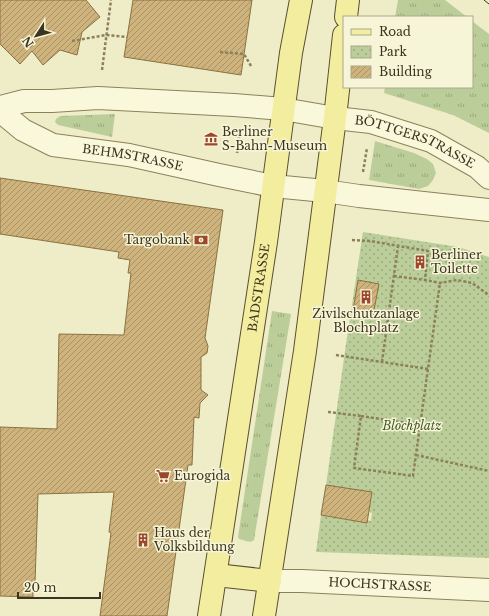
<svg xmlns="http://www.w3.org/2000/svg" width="489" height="616" font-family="'Libre Baskerville',serif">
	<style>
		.grass { fill: url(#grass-tufts) }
		.park { fill: url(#park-dots) }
		.building { fill: url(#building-hatch); stroke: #8b7141 }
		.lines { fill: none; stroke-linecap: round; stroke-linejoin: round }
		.minor-casing { stroke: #8c815c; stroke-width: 24 }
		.major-casing { stroke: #5a4e30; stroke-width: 24 }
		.path { stroke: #8c815c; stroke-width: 2.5; stroke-dasharray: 3 2; stroke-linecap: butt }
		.minor { stroke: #faf8db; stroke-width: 22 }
		.major { stroke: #f2ed9f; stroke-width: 22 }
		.tram { stroke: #3c3420; stroke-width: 1 }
		.labels { text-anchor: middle; stroke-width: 3; stroke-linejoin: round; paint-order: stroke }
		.poi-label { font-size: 12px; fill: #3c3420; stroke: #f7f5d7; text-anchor: start }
		.street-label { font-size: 12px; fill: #3c3420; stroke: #f7f5d7 }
		.park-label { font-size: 12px; font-style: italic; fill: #3f5926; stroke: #f7f5d7 }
	</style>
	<defs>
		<pattern id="grass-tufts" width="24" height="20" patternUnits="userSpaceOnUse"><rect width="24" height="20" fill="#bbce9a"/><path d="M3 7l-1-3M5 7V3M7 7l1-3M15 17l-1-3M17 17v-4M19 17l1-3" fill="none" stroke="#99a87d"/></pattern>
		<pattern id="park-dots" width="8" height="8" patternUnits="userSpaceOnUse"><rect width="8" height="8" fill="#bbce9a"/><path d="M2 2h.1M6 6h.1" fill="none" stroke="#99a87d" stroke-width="1.8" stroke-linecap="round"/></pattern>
		<pattern id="building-hatch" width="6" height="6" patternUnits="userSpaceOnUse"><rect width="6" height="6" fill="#ceb37d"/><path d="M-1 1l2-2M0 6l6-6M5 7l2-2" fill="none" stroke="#a89266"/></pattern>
	</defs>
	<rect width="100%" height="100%" fill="#efedc7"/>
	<path class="grass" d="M 398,0 L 445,0 L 467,17 L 395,17 Z
		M 472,21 L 489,34 L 489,133 L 453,115 L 384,93 L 385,87 L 472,87 Z
		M 115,114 L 112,137 L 58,125 L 55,122 L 56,119 L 60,116 Z
		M 375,141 L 414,153 L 427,159 L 433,164 L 436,173 L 433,180 L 428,186 L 419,189 L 369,180 Z
		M 272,311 L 291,314 L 254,540 C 250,544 244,540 239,539 L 238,537 Z"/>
	<path class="park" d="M 363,232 L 458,247 L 489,257 L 489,558 L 316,552 L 321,515 L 366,523 L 367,520 L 371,521 L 372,513 L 369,512 L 326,485 L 346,344 Z"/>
	<path class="building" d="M 0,0 L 86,0 L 100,17 L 82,32 L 77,55 L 60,50 L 43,65 L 32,51 L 20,64 L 0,44 Z
		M 133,0 L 252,0 L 241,75 L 124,57 Z
		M 0,178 L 223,210 L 205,338 L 208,346 L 207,353 L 201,357 L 201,390 L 208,395 L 200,403 L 199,418 L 194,417 L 192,465 L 188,465 L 167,616 L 100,616 L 111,533 L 109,532 L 114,492 L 38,494 L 35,583 L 33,583 L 33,597 L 0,596 L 0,427 L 57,429 L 59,334 L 124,335 L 131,273 L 128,273 L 130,260 L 118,258 L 119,252 L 0,234 Z
		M 358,280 L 379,284 L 373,315 L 353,311 Z
		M 326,485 L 372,492 L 367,523 L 321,515 Z"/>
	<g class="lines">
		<g class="minor-casing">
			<g id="minor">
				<path id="s1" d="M 0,107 L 24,101 L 52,101 L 98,98 L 234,105 L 283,109 L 335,118 L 371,122 L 431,141 L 477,167 L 489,178"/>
				<path id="s2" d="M 0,111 L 23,130 L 53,145 L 129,155 L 219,175 L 273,186 L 325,191 L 359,196 L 489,210"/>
				<path id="s3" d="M 270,581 L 302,581 L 489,590"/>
			</g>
		</g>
		<g class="major-casing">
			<g id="major">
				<path d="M 346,17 L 348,0"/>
				<path d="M 216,575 L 270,581"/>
				<path id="s4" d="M 209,616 L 266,242 L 291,53 L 301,0"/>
				<path d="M 264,616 L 305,351 L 335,118 L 344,35"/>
			</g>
		</g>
		<path class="path" d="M 72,41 L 106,35 L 127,37
			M 220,52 L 244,54 L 251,66
			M 102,70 L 111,0
			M 237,153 L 240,130
			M 363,172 L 367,148
			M 352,240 L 370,241 L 428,251 L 425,280 L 440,283 L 457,280 L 472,283 L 486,293 L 489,296
			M 394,276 L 425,280
			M 336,355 L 428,369
			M 382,362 L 398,246
			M 328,412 L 361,416 L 354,468 L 413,476 L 440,283
			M 361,416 L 420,425
			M 416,455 L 489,471"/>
		<use href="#minor" class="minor"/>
		<use href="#major" class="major"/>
		<path class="tram" d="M 484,0 L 489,4"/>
	</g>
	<defs>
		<g id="museum-bare" transform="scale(1.08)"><path d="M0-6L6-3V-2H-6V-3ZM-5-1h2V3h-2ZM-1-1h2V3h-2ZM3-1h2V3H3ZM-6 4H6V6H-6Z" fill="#9c462b" stroke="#f7f5d7" stroke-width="2.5" paint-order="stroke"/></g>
		<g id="bank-bare" transform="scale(1.08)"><path d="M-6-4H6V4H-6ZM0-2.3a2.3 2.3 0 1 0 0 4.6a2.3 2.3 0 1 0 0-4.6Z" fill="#9c462b" stroke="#f7f5d7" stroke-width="2.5" paint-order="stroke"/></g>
		<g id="building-bare" transform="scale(1.08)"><path d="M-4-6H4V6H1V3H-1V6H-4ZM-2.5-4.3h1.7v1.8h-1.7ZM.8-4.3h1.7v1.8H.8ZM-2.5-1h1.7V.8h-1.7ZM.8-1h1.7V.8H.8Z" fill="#9c462b" stroke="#f7f5d7" stroke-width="2.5" paint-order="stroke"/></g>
		<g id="supermarket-bare" transform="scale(1.08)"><path d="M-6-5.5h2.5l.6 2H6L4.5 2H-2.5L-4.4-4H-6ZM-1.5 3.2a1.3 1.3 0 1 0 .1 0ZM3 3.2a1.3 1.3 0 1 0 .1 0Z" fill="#9c462b" stroke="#f7f5d7" stroke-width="2.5" paint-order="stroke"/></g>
	</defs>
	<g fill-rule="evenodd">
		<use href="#museum-bare" x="211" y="139"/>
		<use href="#bank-bare" x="201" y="240"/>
		<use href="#building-bare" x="420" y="262"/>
		<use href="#building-bare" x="366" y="297"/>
		<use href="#supermarket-bare" x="163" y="476"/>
		<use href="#building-bare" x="143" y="540"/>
	</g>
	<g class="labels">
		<g class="poi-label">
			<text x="222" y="136">Berliner<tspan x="222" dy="14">S-Bahn-Museum</tspan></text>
			<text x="190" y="244" text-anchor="end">Targobank</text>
			<text x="431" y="259">Berliner<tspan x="431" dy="14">Toilette</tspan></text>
			<text x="366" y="318" text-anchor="middle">Zivilschutzanlage<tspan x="366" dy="14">Blochplatz</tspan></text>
			<text x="174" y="480">Eurogida</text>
			<text x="154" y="537">Haus der<tspan x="154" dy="14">Volksbildung</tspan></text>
		</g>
		<g class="street-label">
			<text dy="4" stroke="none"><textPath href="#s1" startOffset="421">BÖTTGERSTRASSE</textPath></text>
			<text dy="4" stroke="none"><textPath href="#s2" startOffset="144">BEHMSTRASSE</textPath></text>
			<text dy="4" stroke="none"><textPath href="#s4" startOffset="332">BADSTRASSE</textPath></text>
			<text dy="4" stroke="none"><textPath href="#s3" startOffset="110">HOCHSTRASSE</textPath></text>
		</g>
		<g class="park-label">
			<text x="412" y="430">Blochplatz</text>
		</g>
	</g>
	<rect x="343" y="16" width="130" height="72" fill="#f7f5d7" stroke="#aca88e"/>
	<rect x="351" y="29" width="20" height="6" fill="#f2ed9f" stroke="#aca88e"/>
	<text x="379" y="36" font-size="12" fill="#3c3420">Road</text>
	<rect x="351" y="46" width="20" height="12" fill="url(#park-dots)" stroke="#aca88e"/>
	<text x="379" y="56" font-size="12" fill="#3c3420">Park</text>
	<rect x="351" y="66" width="20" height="12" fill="url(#building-hatch)" stroke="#aca88e"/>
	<text x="379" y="76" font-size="12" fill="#3c3420">Building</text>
	<g transform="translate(36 36) rotate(234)" stroke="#f7f5d7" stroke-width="3" paint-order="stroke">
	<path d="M0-3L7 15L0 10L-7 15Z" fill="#3c3420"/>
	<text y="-6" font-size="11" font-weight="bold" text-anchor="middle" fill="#3c3420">N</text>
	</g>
	<path d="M18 592v6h82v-6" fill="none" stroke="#3c3420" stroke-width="2"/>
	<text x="24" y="592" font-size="12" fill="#3c3420" stroke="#f7f5d7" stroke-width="3" paint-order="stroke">20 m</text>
</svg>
